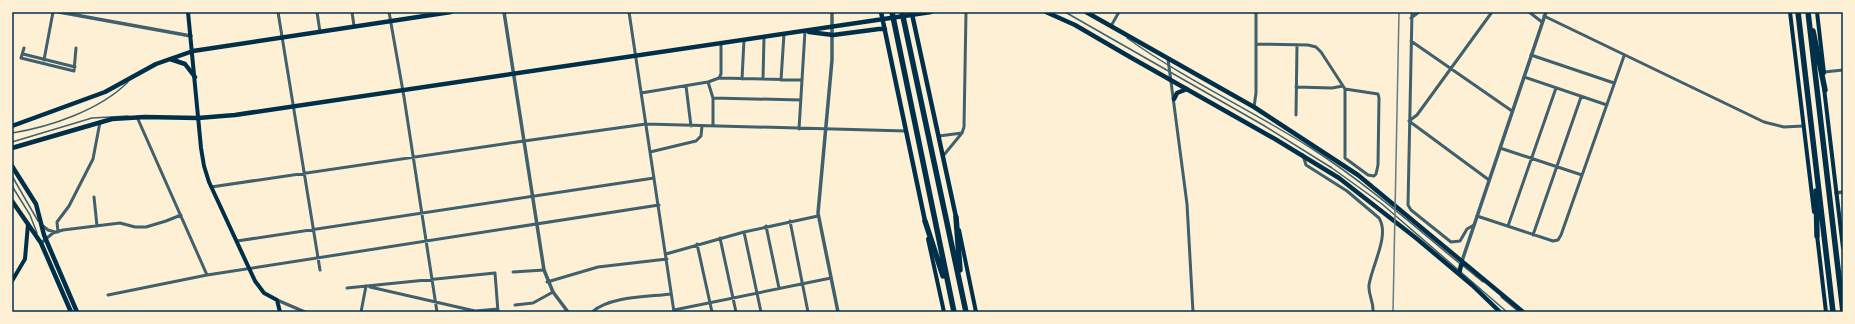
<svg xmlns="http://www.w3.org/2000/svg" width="1855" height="324" font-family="'Open Sans',sans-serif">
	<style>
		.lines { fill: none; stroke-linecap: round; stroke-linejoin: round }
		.service { stroke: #3f606c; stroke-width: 1.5 }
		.minor { stroke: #3f606c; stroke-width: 3 }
		.tertiary { stroke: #3f606c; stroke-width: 3.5 }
		.secondary { stroke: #003049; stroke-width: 4 }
		.primary { stroke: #003049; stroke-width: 4.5 }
		.motorway { stroke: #003049; stroke-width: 5.5 }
		.rail { stroke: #657d81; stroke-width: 1.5 }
		.neatline { fill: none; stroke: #003049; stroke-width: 1.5 }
	</style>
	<rect width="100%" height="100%" fill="#fdf0d5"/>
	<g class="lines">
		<path class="service" d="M 1065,12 L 1263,125 L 1332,168 L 1382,204 L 1507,312
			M 1127,38 C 1186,80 1251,110 1311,148 C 1364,182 1411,223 1459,263
			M 12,133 C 50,127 100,110 128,82
			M 12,142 L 92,118 L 128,116
			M 12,176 L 38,221
			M 12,186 L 30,215 L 37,233
			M 1462,265 L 1483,282
			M 1501,297 L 1519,312"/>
		<path class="minor" d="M 278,12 L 320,270
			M 317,12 L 320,32
			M 352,12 L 354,26
			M 389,12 L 404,97 L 437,312
			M 629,12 L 674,312
			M 1412,12 L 1408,205 L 1411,210 L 1451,242 L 1460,241 L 1467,229 L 1474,225
			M 1529,12 L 1542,22
			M 1544,16 L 1764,122 L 1784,127 L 1803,126
			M 1411,18 L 1419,12
			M 1111,26 L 1119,12
			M 1411,41 L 1512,111
			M 1256,44 L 1308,45 L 1316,47 L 1321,52 L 1345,89 L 1378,94 L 1379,98 L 1378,165 L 1376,174 L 1374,176 L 1368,175 L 1345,158 L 1345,89
			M 24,48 L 21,58 L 74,71 L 76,48
			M 23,54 L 75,67
			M 1531,55 L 1614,83
			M 1168,59 L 1187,204 L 1193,312
			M 44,60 L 53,12
			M 1824,72 L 1843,70
			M 1524,77 L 1607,105
			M 719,78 L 802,80
			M 742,79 L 744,40
			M 763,79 L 764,37
			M 781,80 L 784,34
			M 708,82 L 713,98 L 713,126
			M 686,86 L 691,126
			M 1296,87 L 1332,88 L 1343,86
			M 641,93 L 708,82 L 719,78 L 721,74 L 721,43
			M 713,98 L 801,100
			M 1254,107 L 1256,93 L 1256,12
			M 1296,115 L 1297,45
			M 137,117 L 207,275
			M 1409,121 L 1417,115 L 1492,12
			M 1409,121 L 1489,180
			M 799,129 L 805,31
			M 939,136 L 962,133
			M 1500,148 L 1582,175
			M 650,152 L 696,141 L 701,136 L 702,126
			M 1303,155 L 1306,165 L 1347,191 L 1379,218 C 1390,235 1372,265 1369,285 C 1368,295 1374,302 1373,312
			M 943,156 L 962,133 L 964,127 L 966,12
			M 211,187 L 524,141 L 646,124 L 906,131
			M 94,197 L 97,226
			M 1477,216 L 1553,241 L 1558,240 L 1561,235 L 1624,56
			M 790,221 L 808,312
			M 43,226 L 48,230 L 55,232
			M 766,226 L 779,288
			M 1508,226 L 1556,88
			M 58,232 L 57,222 L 69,206 L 93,159 L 100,122
			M 744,232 L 761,312
			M 1533,235 L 1581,97
			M 720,238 L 736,312
			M 237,241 L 654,178
			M 41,243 L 53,233 L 63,230 L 120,223 L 135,227 L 146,227 L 166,221 L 181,215
			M 697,244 L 712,312
			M 666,254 L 744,232 L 818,216
			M 513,272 L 544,270
			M 547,282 L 598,267 L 667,259
			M 370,287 L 475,311 L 498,309
			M 347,288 L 495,273 L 498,312
			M 108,295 L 207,275 L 659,205
			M 515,305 L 533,303 L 553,292
			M 674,310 L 831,278
			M 361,312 L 366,286
			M 592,312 C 610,296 648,297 671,294"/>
		<path class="tertiary" d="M 59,12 L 191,36
			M 504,12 L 544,270 L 553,292 L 568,312
			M 832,12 L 832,60 L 818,213 L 838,312
			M 1836,193 L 1843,192
			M 1462,261 L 1546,12
			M 277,300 L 305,312"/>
		<path class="secondary" d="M 188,12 L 201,148 L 204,166 L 209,182 L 255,281 L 264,293 L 277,300 L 280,312
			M 1790,12 L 1814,212
			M 1817,12 L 1824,73
			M 1824,88 L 1843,248
			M 959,230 L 976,312
			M 1817,235 L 1826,312
			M 928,239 L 944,312
			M 12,281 L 25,259 L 28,224"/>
		<path class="primary" d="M 881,12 L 925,221
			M 1046,12 L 1075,25 L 1130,57 L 1275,139 L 1339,178 L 1416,238 L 1472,285 L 1500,312
			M 1086,12 L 1254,107 L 1358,175 L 1523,312
			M 912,14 L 956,217
			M 809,32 L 833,35 L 879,29 L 885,29
			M 170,59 L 185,64 L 195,77
			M 1174,99 L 1177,93 L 1187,89
			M 12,126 L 105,92 L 156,64 L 193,51 L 451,12
			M 12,148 L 112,119 L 145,117 L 198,118 L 235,115 L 931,12
			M 12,166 L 36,204 L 44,235 L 77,312
			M 12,201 L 41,243 L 71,312
			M 1459,274 L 1462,261"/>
		<path class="motorway" d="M 892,12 L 954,312
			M 902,12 L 966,312
			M 1798,12 L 1833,312
			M 1808,12 L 1843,312
			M 1813,31 L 1825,90
			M 1816,191 L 1817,236
			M 956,217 L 960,270
			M 925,221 L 943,276"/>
		<path class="rail" d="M 1393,312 L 1399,12"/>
	</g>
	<rect width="1855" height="324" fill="none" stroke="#fdf0d5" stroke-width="26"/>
	<rect x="13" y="13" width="1829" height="298" class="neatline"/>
</svg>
